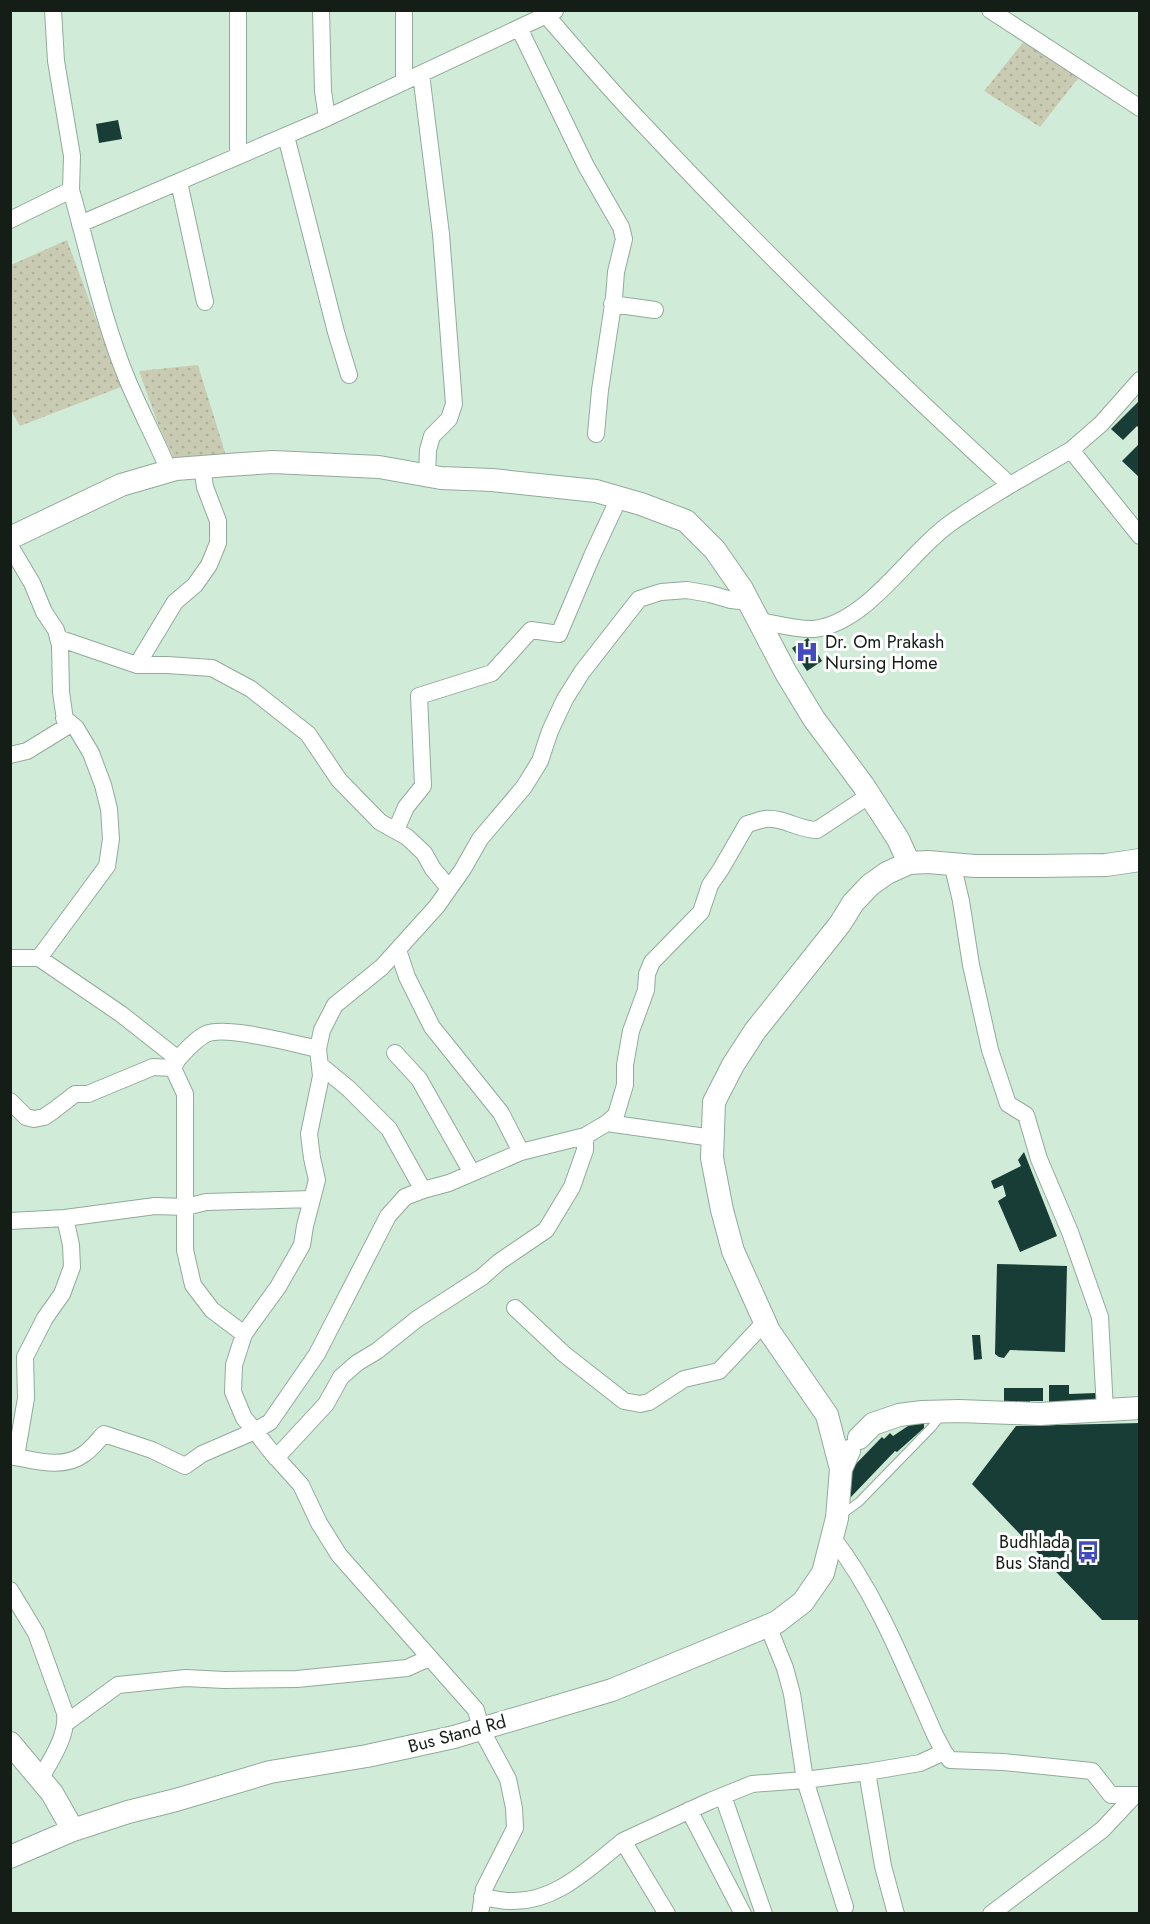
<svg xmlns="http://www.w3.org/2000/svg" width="1150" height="1924" font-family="Jost,sans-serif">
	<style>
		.park { fill: url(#park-dots) }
		.building { fill: #183d36 }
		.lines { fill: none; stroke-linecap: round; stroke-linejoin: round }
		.lane-casing { stroke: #90ab99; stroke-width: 10 }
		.street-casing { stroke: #90ab99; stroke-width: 18 }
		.secondary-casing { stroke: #90ab99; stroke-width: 24 }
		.lane { stroke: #fff; stroke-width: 8 }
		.street { stroke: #fff; stroke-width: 16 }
		.secondary { stroke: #fff; stroke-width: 22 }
		.labels { text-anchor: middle; stroke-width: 6; stroke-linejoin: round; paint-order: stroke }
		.poi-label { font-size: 18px; fill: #141e17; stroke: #fff; text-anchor: start }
		.street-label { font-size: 18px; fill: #141e17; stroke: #fff }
	</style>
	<defs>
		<pattern id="park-dots" width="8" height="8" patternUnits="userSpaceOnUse" patternTransform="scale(1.5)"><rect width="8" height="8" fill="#cacbb3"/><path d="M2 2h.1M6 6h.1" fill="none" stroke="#adae99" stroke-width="1.8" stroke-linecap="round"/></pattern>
	</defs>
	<rect width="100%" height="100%" fill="#d0ecd9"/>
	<path class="park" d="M 1029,35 L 1086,68 L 1040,127 L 984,91 Z
		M 67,240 L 121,387 L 20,426 L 11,411 L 11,265 Z
		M 198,365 L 227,459 L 176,463 L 158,424 L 139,371 Z"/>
	<path class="building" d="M 118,120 L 122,139 L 99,143 L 96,124 Z
		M 1140,400 L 1140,429 L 1137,426 L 1123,440 L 1111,429 Z
		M 1140,443 L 1140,478 L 1122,461 Z
		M 808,638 L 822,661 L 807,671 L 792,648 Z
		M 1024,1152 L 1057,1236 L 1020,1252 L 998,1201 L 1006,1196 L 1003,1185 L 994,1189 L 991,1181 L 1021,1166 L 1018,1160 Z
		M 997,1264 L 1067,1266 L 1065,1352 L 1010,1350 L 1004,1358 L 999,1357 L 995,1354 Z
		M 972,1335 L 980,1335 L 982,1359 L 974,1360 Z
		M 1049,1385 L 1069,1385 L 1069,1394 L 1096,1393 L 1096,1403 L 1049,1404 Z
		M 1004,1388 L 1043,1388 L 1043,1401 L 1030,1401 L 1030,1406 L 1015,1406 L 1015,1401 L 1004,1401 Z
		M 924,1422 L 924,1428 L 897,1452 L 895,1451 L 850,1498 L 851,1469 L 882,1437 L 884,1439 L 890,1433 L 893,1436 L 911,1424 Z
		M 1140,1423 L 1140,1620 L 1102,1620 L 972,1484 L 1016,1426 Z"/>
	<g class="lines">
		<g class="lane-casing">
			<path id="lane" d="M 841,1515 L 859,1502 L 932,1427 L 942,1414"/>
		</g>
		<g class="street-casing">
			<path id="street" d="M 53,10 L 56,61 L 72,156 L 71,190
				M 238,10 L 238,156
				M 321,10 L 323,91 L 327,118
				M 990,10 L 1140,108
				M 546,15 C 578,52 609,89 643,124 C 760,249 884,369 1010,485 C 989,498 967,511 948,525 C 907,555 867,623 814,629 C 797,630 777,624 760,621
				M 519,28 L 586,166 L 621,227 L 624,239 L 616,272 L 614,298 L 600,390 L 596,434
				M 421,74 L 441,234 L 454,404 L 449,419 L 432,436 L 428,450 L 427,475
				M 404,82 L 404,10
				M 286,136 L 336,332 L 349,375
				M 179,182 L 205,302
				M 10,220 L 71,190 C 89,253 102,318 127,379 C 140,410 156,440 169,471
				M 80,224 L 320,121 L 555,11
				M 612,304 L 655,310
				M 1071,450 L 1140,536
				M 1010,485 L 1071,450 L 1101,424 L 1140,380
				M 10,546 L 32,583 L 44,612 L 56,630 L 60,645 L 61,692 L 66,727 L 27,751 L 10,755
				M 58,638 L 137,665 L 167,665 L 212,668 L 251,689 L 308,734 L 339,780 L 380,822 L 407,837 L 424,853 L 433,869 L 449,888
				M 137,665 L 175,602 L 195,585 L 209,565 L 218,543 L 218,521 L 205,487 L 202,467
				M 396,830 L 406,807 L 423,786 L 419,696 L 492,673 L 531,630 L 559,634 L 592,556 L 619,498
				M 952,863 L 961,901 L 971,965 L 990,1050 L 1008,1104 L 1026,1115 L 1039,1159 L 1070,1232 L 1100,1317 L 1105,1410
				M 398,950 L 407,977 L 432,1027 L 501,1113 L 521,1152
				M 10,958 L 39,958 L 107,866 L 111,839 L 109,809 L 103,785 L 91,753 L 76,728 L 64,718
				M 39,958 L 121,1014 L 178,1059 C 186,1050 196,1039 206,1034 C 225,1025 295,1044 318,1049
				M 395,1053 L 419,1079 L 472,1173
				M 320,1065 L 349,1089 L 389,1129 L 423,1190
				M 173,1068 L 185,1094 L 185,1250 L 193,1285 L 212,1310 L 244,1334
				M 10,1101 L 26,1117 L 34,1119 L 44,1117 L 53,1111 L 75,1094 L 88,1094 L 153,1067 L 173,1068 L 178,1059
				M 607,1123 L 713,1138
				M 10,1221 L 65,1218
				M 515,1308 L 564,1354 L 624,1401 L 640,1404 L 649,1402 L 684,1379 L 719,1371 L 765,1322
				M 10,1456 C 34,1460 63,1470 84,1454 C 92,1449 98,1440 104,1434 L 152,1450 L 185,1466 L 202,1454 L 255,1431 L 244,1418 L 233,1392 L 234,1365 L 244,1334 L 278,1287 L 302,1245 L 305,1226 L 317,1180 L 312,1158 L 309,1134 L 321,1076 L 318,1049 L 322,1030 L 335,1005 L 382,967 L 437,906 L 463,869 L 480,839 L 524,787 L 540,761 L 550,731 L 565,699 L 582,672 L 639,599 L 661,592 L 687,590 L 710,594 L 731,600 L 749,602
				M 16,1457 L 26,1398 L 25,1357 L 45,1318 L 62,1294 L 72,1267 L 71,1245 L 65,1218 L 155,1206 L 186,1207 L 206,1202 L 312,1199
				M 276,1458 L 326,1404 L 341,1377 L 357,1363 L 377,1351 L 417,1319 L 482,1277 L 499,1262 L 546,1230 L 572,1187 L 585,1150 L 585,1136
				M 832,1537 C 878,1596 905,1668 935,1735 L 944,1752 L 950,1760 L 1003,1762 L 1092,1771 L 1111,1795 L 1140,1795
				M 10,1590 L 36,1633 L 65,1713 C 68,1735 51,1760 40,1779
				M 66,1723 L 118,1685 L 186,1678 L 224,1680 L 297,1679 L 407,1668 L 429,1658
				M 867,1772 L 920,1763 L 944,1752
				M 723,1796 L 764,1914
				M 689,1810 L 743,1914
				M 623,1841 L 710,1801 L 752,1784 L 805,1780 L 792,1694 L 785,1668 L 768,1626
				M 482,1897 C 491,1898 501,1901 510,1901 C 556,1903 590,1867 623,1841 L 667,1914
				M 845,1907 L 805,1780 L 867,1772 L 883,1866 L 896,1914
				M 480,1914 L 484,1889 L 515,1828 L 514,1808 L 508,1779 L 481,1729 L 476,1710 L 339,1555 L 319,1523 L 301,1485 L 273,1454 L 255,1431 L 270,1422 L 317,1354 L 388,1216 L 405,1197 L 423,1190 L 449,1183 L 521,1152 L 585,1136 L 607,1123 L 616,1115 L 625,1085 L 625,1065 L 631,1031 L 646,990 L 647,974 L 652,962 L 701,912 L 710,885 L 721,869 L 747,824 C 752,823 759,820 765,819 C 783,817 799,830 817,830 L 870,795
				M 991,1914 L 1102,1830 L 1135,1795"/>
		</g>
		<g class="secondary-casing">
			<path id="secondary" d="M 10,538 L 121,485 L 176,469 L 228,465 L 273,462 L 379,467 L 441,478 L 492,480 L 596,491 L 641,504 L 686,521 L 715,550 L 742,589 L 786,673 L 814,719 L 863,785 L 898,839 L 909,863
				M 859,1438 L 873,1424 L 899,1415 L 922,1412 L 959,1411 L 1040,1414 L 1140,1408
				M 841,1469 L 827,1415 L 769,1331 L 733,1251 L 722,1210 L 712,1158 L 714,1102 L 733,1065 L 755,1031 L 840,924 L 853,903 L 870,885 L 887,873 L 909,863 L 928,862 L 975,866 L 1037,866 L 1106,865 L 1140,860
				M 10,1743 L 52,1793 L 73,1830
				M 10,1857 L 73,1830 L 128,1812 L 176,1800 L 270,1772 L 367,1756 L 454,1737 L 612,1690 L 777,1622 L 803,1602 L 823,1573 L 837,1518 L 841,1469 L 849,1451"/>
		</g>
		<use href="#lane" class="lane"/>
		<use href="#street" class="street"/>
		<use href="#secondary" class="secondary"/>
	</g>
	<defs>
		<g id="hospital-bare" transform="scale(1.8)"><path d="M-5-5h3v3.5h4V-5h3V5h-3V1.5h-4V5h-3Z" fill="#444bc0" stroke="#fff" stroke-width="2.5" paint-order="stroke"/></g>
		<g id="bus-bare" transform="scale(1.8)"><path d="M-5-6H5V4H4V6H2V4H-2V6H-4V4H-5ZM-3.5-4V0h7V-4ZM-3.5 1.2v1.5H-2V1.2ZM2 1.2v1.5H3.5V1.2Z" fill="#444bc0" stroke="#fff" stroke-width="2.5" paint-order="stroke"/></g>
	</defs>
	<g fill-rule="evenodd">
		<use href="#hospital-bare" x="807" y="652"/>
		<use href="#bus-bare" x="1088" y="1552"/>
	</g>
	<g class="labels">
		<g class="poi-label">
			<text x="825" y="648">Dr. Om Prakash<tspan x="825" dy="21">Nursing Home</tspan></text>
			<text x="1070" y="1548" text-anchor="end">Budhlada<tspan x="1070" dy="21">Bus Stand</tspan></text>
		</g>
		<g class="street-label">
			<text transform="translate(457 1734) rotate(-15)" y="6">Bus Stand Rd</text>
		</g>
	</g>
	<rect width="1150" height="1924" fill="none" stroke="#141e17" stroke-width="24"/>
</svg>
